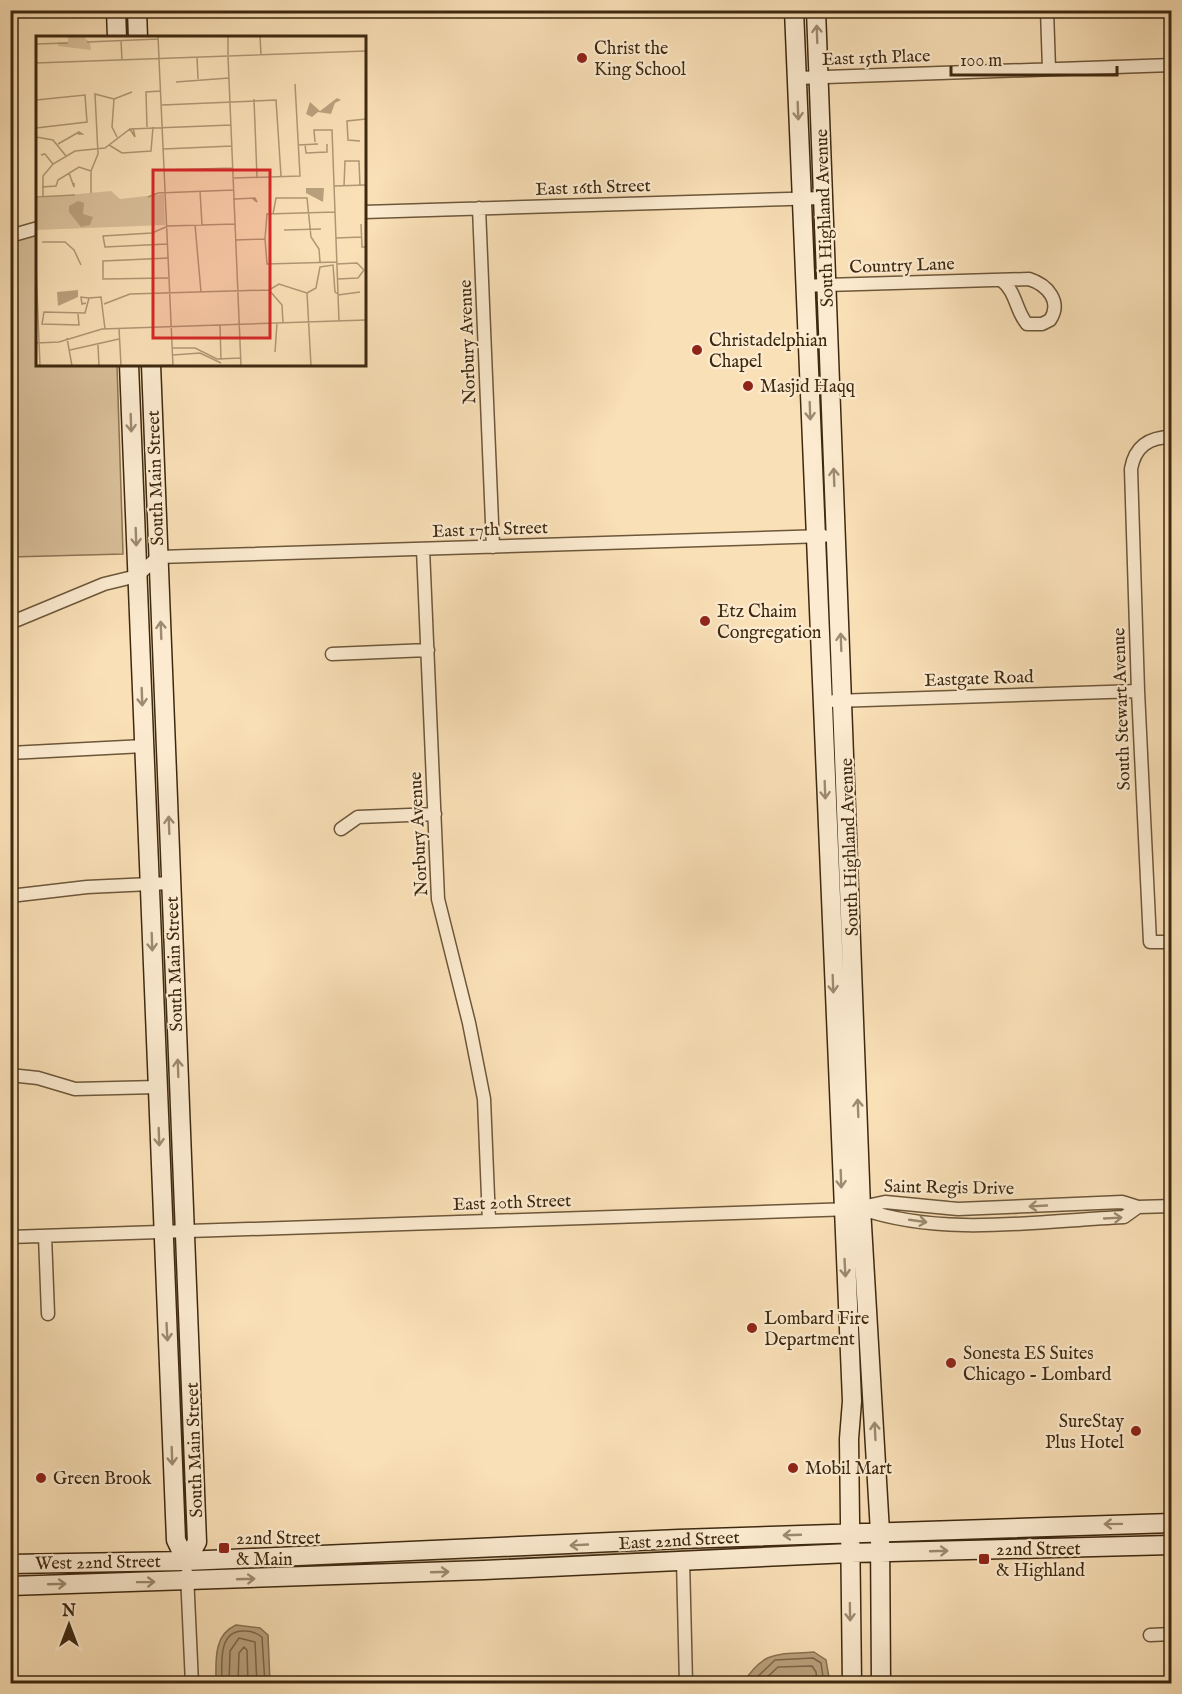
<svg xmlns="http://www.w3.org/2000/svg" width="1182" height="1694" font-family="'IM FELL English',serif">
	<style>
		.green { fill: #dac19b; stroke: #8c7556; stroke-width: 1.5 }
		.water { fill: #baa27e; stroke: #887252; stroke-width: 1.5 }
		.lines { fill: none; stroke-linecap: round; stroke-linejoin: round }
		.shore { stroke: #7c6647; stroke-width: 1.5 }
		.street-casing { stroke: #6d573a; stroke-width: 15 }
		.secondary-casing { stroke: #3e2910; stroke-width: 21 }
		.street { stroke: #fcebd0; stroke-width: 12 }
		.secondary { stroke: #fcebd0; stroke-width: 18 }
		.oneway { stroke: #9d8a70 }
		.poi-dot { fill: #8f2418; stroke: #fcebd0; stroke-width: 2 }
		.labels { text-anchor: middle; stroke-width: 4.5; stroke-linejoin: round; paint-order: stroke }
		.poi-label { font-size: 18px; fill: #3e2910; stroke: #fcebd0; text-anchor: start }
		.street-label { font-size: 18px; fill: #3e2910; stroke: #fcebd0 }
		.inset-road { fill: none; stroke: #af9774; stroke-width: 1.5 }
		.view { fill: #d62828; fill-opacity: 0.15; stroke: #d62828; stroke-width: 3 }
		.inset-edge { fill: none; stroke: #3e2910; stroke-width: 3 }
	</style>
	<rect width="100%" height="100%" fill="#fae0b7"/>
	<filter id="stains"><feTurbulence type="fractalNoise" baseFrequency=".00333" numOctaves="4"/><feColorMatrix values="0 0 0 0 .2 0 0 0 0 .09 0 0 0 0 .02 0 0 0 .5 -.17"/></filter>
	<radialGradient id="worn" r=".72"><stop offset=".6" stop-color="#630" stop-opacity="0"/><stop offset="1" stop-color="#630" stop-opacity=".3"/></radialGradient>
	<path class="green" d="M 37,233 L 38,364 L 117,365 L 123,554 L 11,557 L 11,240 Z
		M 1172,1530 L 1171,1537 L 997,1542 L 997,1538 Z
		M 736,1544 L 736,1547 L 651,1555 L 320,1569 L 320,1565 L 337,1563 Z"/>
	<path class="water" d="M 236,1625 L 260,1628 L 268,1635 L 270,1683 L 216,1683 C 216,1661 213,1635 236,1625 Z
		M 814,1652 L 826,1660 L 830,1683 L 743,1683 C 765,1649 778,1655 814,1652 Z"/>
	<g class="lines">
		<path class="shore" d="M 222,1684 C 222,1665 217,1629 245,1631 C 252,1631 257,1633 262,1637 L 265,1684
			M 229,1684 L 230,1651 L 239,1638 L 255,1642 L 257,1684
			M 238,1684 L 239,1653 L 244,1647 L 247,1650 L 248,1684
			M 750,1684 L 775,1660 L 813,1658 L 821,1663 L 824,1684
			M 760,1684 L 778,1667 L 812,1666 L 816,1672 L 817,1684"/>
		<g class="street-casing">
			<path id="street" d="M 1047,10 L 1049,69
				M 797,78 L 1172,65
				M 479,208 L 493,547
				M 364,212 L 823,198
				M 10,236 L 38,228
				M 804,286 L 826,285 L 1029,279 C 1048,285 1062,302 1050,320 L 1042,324 L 1027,324 C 1015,310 1017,292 1001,280
				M 1172,437 C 1149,437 1135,446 1131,469 L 1138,691 L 1150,942 L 1172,942
				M 423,549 L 438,899 L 469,1023 L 484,1099 L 489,1221
				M 10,623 L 104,584 L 137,576 L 158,557 L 824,536
				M 332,654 L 428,650
				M 834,701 L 1138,691
				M 10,753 L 144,746
				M 341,829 L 358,817 L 435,814
				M 10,896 L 87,887 L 171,883
				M 10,1075 L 38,1078 L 75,1089 L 157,1087
				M 862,1209 C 944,1237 1038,1221 1124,1217 L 1138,1207
				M 45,1236 L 48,1314
				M 10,1237 L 852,1209 L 885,1202 L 958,1209 L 1122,1202 L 1138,1207 L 1172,1206
				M 683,1560 L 686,1684
				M 187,1574 L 192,1684
				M 1150,1635 L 1172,1634"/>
		</g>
		<g class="secondary-casing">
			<path id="secondary" d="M 116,10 L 117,38
				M 137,10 L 138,38
				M 794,10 L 852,1401 L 849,1439 L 852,1684
				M 816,10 L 861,1208 L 880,1532 L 881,1684
				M 129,364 L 176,1540 L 186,1561
				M 151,364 L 197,1542 L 186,1561
				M 10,1564 L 186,1561 L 679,1539 L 1172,1523
				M 10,1586 L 484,1570 L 850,1553 L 1172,1545"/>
		</g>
		<use href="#street" class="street"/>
		<use href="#secondary" class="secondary"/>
	</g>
	<defs><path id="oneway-shaft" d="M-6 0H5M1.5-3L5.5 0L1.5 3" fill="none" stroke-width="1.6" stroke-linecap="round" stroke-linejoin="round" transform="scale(1.5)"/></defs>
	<g class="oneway">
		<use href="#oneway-shaft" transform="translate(817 34) rotate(-92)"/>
		<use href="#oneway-shaft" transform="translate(798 111) rotate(88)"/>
		<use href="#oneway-shaft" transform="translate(810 411) rotate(88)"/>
		<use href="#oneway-shaft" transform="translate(131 423) rotate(88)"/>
		<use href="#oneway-shaft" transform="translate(834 477) rotate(-92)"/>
		<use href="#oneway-shaft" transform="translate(136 537) rotate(88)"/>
		<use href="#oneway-shaft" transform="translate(161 630) rotate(-92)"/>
		<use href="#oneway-shaft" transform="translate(841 642) rotate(-92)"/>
		<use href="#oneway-shaft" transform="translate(142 697) rotate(88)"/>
		<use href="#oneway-shaft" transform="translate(825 790) rotate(88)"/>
		<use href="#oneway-shaft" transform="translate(169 825) rotate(-92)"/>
		<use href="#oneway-shaft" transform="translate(152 942) rotate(88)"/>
		<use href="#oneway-shaft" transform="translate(833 984) rotate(88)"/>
		<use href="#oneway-shaft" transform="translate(178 1068) rotate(-92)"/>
		<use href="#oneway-shaft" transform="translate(858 1108) rotate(-92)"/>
		<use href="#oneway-shaft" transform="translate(159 1137) rotate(88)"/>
		<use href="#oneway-shaft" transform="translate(841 1179) rotate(88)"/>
		<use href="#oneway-shaft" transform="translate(1038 1206) rotate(177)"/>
		<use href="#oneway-shaft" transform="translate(1113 1218) rotate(-3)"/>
		<use href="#oneway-shaft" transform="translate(918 1221) rotate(8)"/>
		<use href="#oneway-shaft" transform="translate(845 1268) rotate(87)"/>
		<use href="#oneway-shaft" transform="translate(167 1332) rotate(87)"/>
		<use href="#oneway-shaft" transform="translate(875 1431) rotate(-93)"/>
		<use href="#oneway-shaft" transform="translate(172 1456) rotate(88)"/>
		<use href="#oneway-shaft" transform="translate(1113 1524) rotate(179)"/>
		<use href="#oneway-shaft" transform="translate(792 1535) rotate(178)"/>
		<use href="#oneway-shaft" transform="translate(579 1545) rotate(177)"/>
		<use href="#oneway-shaft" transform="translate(939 1551) rotate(-2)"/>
		<use href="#oneway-shaft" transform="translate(440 1572) rotate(-2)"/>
		<use href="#oneway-shaft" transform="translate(246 1579) rotate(-2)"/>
		<use href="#oneway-shaft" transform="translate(146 1582) rotate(-1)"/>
		<use href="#oneway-shaft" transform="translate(57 1584) rotate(-2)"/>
		<use href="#oneway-shaft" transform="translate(850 1612) rotate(89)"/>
	</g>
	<g class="poi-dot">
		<circle cx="582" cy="58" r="6"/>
		<circle cx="697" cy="350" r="6"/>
		<circle cx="748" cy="386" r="6"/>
		<circle cx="705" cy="621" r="6"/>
		<circle cx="752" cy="1328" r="6"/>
		<circle cx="951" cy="1363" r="6"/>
		<circle cx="1136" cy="1431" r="6"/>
		<circle cx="793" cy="1468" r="6"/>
		<circle cx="41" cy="1478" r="6"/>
		<rect x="218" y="1542" width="12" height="12" rx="3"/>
		<rect x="978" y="1553" width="12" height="12" rx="3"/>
	</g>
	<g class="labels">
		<g class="poi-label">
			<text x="594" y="54">Christ the<tspan x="594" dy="21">King School</tspan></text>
			<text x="709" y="346">Christadelphian<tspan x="709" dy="21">Chapel</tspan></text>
			<text x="760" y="392">Masjid Haqq</text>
			<text x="717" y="617">Etz Chaim<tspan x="717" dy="21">Congregation</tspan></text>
			<text x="764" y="1324">Lombard Fire<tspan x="764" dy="21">Department</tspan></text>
			<text x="963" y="1359">Sonesta ES Suites<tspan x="963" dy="21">Chicago - Lombard</tspan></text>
			<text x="1124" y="1427" text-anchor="end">SureStay<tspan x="1124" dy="21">Plus Hotel</tspan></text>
			<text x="805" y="1474">Mobil Mart</text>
			<text x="53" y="1484">Green Brook</text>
			<text x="236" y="1544">22nd Street<tspan x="236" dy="21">&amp; Main</tspan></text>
			<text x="996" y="1555">22nd Street<tspan x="996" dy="21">&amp; Highland</tspan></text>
		</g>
		<g class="street-label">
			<text transform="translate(876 57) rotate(-2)" y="6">East 15th Place</text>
			<text transform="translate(593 187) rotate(-2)" y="6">East 16th Street</text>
			<text transform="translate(824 218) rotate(-92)" y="6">South Highland Avenue</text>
			<text transform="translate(902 265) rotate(-2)" y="6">Country Lane</text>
			<text transform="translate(467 342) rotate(-92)" y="6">Norbury Avenue</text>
			<text transform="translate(155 478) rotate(-92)" y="6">South Main Street</text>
			<text transform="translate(490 529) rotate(-2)" y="6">East 17th Street</text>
			<text transform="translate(979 678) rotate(-2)" y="6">Eastgate Road</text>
			<text transform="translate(1121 709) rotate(-92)" y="6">South Stewart Avenue</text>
			<text transform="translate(418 834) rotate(-93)" y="6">Norbury Avenue</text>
			<text transform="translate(849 847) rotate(-92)" y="6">South Highland Avenue</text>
			<text transform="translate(174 964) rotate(-92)" y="6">South Main Street</text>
			<text transform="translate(949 1187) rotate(1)" y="6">Saint Regis Drive</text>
			<text transform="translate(512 1202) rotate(-2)" y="6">East 20th Street</text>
			<text transform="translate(194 1450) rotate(-92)" y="6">South Main Street</text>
			<text transform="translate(679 1540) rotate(-3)" y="6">East 22nd Street</text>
			<text transform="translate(98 1562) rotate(-1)" y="6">West 22nd Street</text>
		</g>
	</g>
	<g transform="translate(36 36)">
		<rect width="330" height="330" fill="#fae0b7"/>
		<path d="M 32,0 L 47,0 L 54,7 L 55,14 L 22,10 L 22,6 L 32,6 ZM 75,155 L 84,163 L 128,158 L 129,189 L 0,194 L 0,162 Z" fill="#dac19b"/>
		<path d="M 301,62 L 305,64 L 299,67 L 295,78 L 282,76 L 276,81 L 270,78 L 274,66 L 284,75 ZM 288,152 L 287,166 L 270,157 L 270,152 ZM 42,165 L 48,167 L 47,178 L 57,181 L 54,189 L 45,191 L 33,176 L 33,170 ZM 42,254 L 42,261 L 22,270 L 21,256 Z" fill="#baa27e"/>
		<path class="inset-road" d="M 122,0 L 123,23M 192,0 L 192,19M 224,0 L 225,19M 85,5 L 86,24M 51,6 L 122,3M 0,8 L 32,7M 192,20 L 205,330M 161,21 L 162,43M 123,23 L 137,330M 0,27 L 330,15M 140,46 L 193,42M 78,63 L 76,91 L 81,101M 78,63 L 96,56M 218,63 L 221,141M 0,64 L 49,59 L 51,86 L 0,92M 126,69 L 240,64 L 245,140M 111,91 L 110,56 L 125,55M 94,93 L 99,101 L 97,92M 0,101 L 17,104 L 30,120M 324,105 L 312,104 L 311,85 L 330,83M 279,106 L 278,94 L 296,94 L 303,285M 22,108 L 43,96 L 46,98 L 42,98M 269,108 L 270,117 L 291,116 L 291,108M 73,109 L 86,117 L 115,115 L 117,91M 262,109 L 282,108 L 278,108M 127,113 L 196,110M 8,118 L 5,119 L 9,118 L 17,128M 128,134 L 197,132M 33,137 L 38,151 L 38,147M 198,142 L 264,140 L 259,48M 298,150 L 330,149M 308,150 L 309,125 L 323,125 L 324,150M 6,151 L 20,150 L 22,144 L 43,131 L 55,135M 164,155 L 166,189M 55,157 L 55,135 L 62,118 L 59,58 L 78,63M 7,160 L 7,140 L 17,128 L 39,115 L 69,112 L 94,93 L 195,89M 0,161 L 39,159M 112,161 L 122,157 L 198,154M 197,163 L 199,163 L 219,162 L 221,166 L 216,162M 299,176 L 231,178 L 229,203 L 231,228 L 301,226M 237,178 L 240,162 L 271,162 L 275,201 L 283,213 L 284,226M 325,188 L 326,211 L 330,211M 159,189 L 165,256M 248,194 L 285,193M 300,202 L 326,201M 199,204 L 229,203M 6,206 L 29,206 L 38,214 L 45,229M 131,208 L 69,211 L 67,200 L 116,197 L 132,190 L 199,188M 301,228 L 321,227 L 328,234 L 322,242 L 302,243M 0,231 L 4,330M 132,242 L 67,243 L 67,225 L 133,222M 233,254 L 243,248 L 271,257 L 275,330M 271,257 L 280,252 L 284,231 L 297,229 L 299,256 L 302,258M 302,259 L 324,256M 50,267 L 46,268 L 45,261 L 53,262M 68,268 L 94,258 L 233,254 L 246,269 L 247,287M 42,278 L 43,289 L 6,288 L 8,276 L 49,277 L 53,262 L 65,261 L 69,293M 184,289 L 185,324M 83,292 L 85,330M 31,302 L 36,330M 0,307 L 23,306 L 66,293 L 330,284M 62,309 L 63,330M 136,312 L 159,312 L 181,323 L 205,322M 34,314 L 83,303M 239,316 L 241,287M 137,319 L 164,317 L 185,327M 115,330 L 137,329"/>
		<path class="view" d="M 117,134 L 234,134 L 234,302 L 117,302 Z"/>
		<rect width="330" height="330" class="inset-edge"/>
	</g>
	<rect width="1182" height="1694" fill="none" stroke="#fae0b7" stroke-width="36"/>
	<rect x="12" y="12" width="1158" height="1670" fill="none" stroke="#3e2910" stroke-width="3"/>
	<rect x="18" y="18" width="1146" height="1658" fill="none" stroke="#3e2910" stroke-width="1.5"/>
	<g transform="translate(69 1625)" stroke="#fcebd0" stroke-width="4.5" paint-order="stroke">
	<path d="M0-4.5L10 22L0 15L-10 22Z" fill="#3e2910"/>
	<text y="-9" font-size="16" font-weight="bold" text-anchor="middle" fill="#3e2910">N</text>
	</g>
	<path d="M951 66v9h166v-9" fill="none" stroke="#3e2910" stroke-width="3"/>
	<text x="960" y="66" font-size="18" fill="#3e2910" stroke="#fcebd0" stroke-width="4.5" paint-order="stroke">100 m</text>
	<rect width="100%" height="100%" filter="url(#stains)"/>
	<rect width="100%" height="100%" fill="url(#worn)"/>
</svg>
